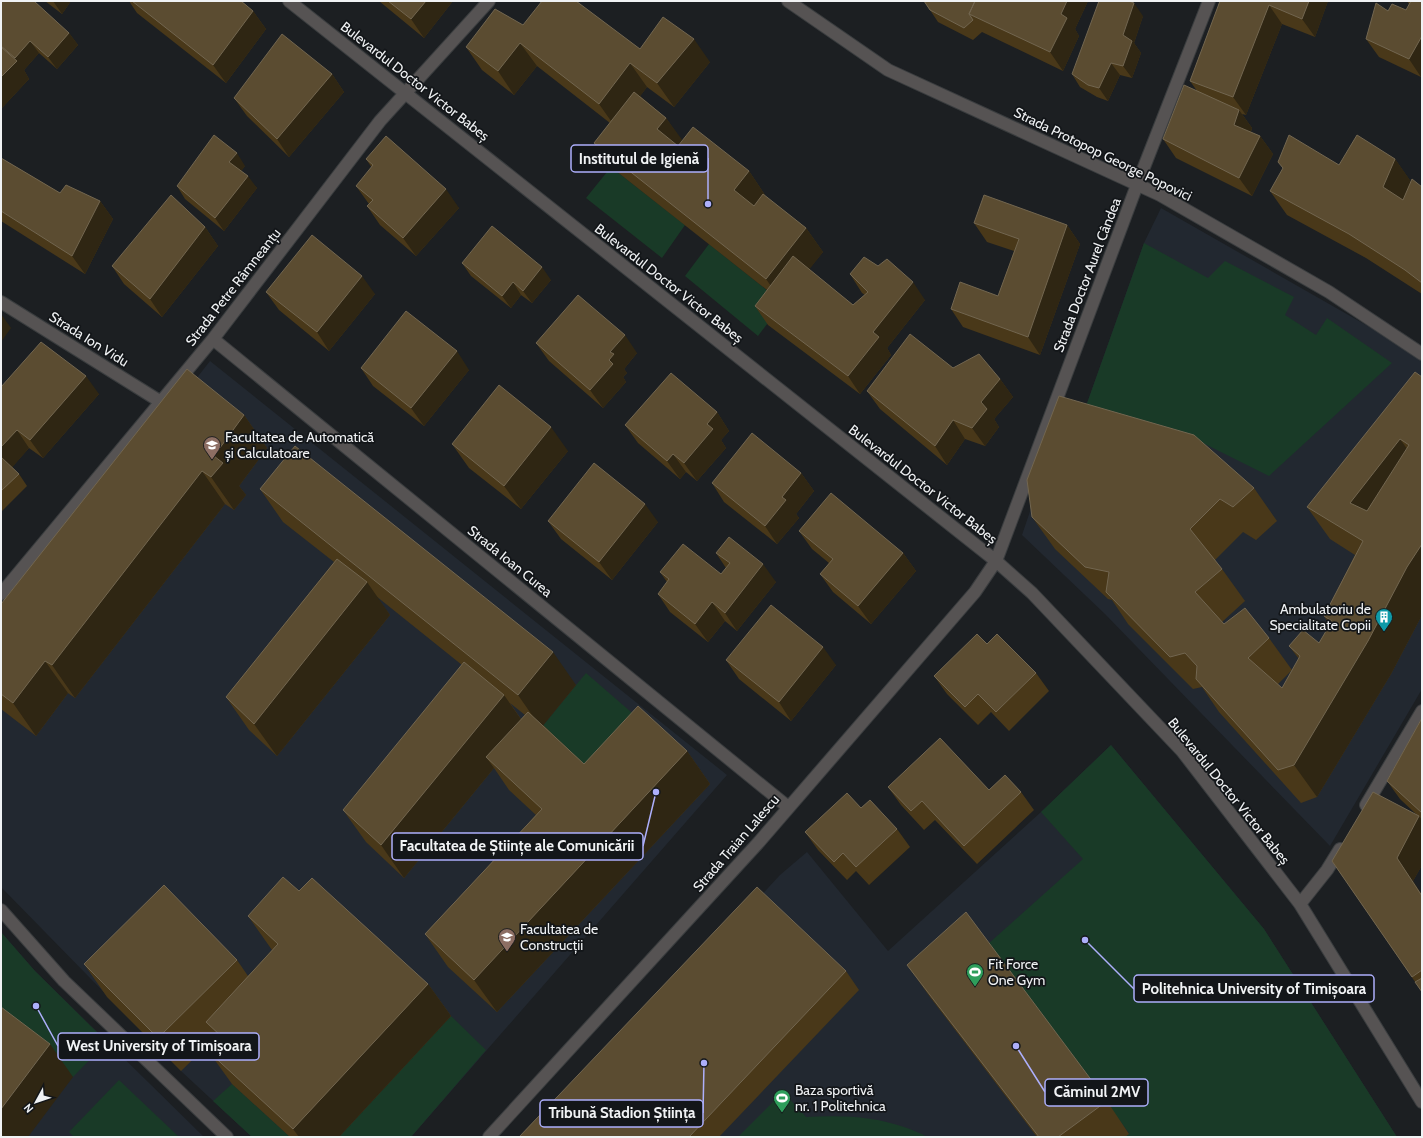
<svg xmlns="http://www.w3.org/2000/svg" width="1423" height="1138" font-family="Cabin,sans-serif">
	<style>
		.built { fill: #222830 }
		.green { fill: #193a27 }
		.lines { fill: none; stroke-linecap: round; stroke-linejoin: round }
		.minor-casing { stroke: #3a3d3f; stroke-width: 14 }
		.minor { stroke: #565353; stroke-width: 12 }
		.wall { fill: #493819; fill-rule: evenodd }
		.shaded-wall { fill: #2f2613 }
		.building { fill: #5b4c31; stroke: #726650; fill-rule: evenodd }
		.labels { text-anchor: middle; stroke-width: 3.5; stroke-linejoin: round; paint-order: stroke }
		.street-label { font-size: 14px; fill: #f0f2f4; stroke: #131619 }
		.poi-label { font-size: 14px; fill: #f0f2f4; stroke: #131619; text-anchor: start }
		.leader { fill: none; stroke: #adaffb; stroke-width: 1.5 }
		.callout-dot { fill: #adaffb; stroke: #131619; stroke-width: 1.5 }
		.callout { fill: #131619; stroke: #adaffb; stroke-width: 1.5 }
		.callout-label { font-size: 15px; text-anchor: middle; font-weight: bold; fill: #f0f2f4 }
	</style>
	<rect width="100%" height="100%" fill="#1c1f22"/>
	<path class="built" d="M 1161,208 L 1422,357 L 1422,689 L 1330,846 L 1105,614 L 1022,535 L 1062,417 L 1080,423 L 1144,243 Z
		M 210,361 L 727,775 L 411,1137 L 252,1137 L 181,1071 L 1,887 L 1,629 Z
		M 1111,745 L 1264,929 L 1397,1137 L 539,1137 L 780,875 L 807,852 L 888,951 L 1041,812 Z
		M 1,932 L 35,971 L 204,1137 L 1,1137 Z"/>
	<path class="green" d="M 611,167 L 685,225 L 662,258 L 586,198 Z
		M 1144,243 L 1208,278 L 1225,261 L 1294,297 L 1285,315 L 1316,335 L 1327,318 L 1392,363 L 1269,476 L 1195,439 L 1080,423 Z
		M 709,244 L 783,303 L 758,336 L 685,276 Z
		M 586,673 L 661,738 L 607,796 L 541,728 Z
		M 1111,745 L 1264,929 L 1397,1137 L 1125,1137 L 1129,1133 L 988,944 L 1083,859 L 1041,812 Z
		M 1,932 L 35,971 L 107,1042 L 73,1077 L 1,1022 Z
		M 451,1016 L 486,1050 L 411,1137 L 339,1137 Z
		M 119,1080 L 179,1137 L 74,1137 L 69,1132 Z
		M 232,1084 L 290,1137 L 252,1137 L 213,1101 Z
		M 783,1092 L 806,1117 C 841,1115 874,1116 907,1128 C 914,1131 921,1133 927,1137 L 738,1137 Z"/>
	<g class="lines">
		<g class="minor-casing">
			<path id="minor" d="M 289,1 L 996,561 L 1032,593 L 1182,751 L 1300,904 L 1422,1102
				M 788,1 L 888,70 L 1160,195 L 1329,292 L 1422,354
				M 1,302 L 161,402
				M 213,339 L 788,807
				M 1,594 L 213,339 L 380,121 L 489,1
				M 1366,805 L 1422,711
				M 1300,904 L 1327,870 L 1340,849
				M 1,910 L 64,981 L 227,1137
				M 489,1137 L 759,842 L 975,592 L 996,561 L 1137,185 L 1209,1"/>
		</g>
		<use href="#minor" class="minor"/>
	</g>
	<path class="wall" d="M 1,1 L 69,33 L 78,45 L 57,69 L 39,53 L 24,70 L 29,79 L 1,109 Z
		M 45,1 L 71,1 L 62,14 Z
		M 129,1 L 241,1 L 253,11 L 266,29 L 226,83 L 137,13 Z
		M 379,1 L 453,1 L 424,38 Z
		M 924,1 L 1088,1 L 1075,29 L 1079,36 L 1063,71 L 982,32 L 973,40 L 938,22 Z
		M 1220,1 L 1328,1 L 1315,37 L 1282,24 L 1246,115 L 1242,114 L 1252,128 L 1251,132 L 1260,136 L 1273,154 L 1252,196 L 1176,158 L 1163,139 L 1197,91 L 1190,81 Z
		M 1407,1 L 1422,1 L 1422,76 L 1421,77 L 1379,57 L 1366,39 L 1388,11 L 1406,10 L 1409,4 Z
		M 1143,16 L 1134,43 L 1141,53 L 1132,78 L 1120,75 L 1108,101 L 1097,97 L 1080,87 L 1072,74 Z
		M 523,25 L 710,62 L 674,107 L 647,87 L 640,96 L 666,118 L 682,141 L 749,171 L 765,195 L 765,196 L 806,228 L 823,252 L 809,269 L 853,305 L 865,295 L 862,293 L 850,274 L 925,300 L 887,348 L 891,355 L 860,394 L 768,325 L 755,306 L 767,290 L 611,167 L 594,143 L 610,123 L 537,66 L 514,95 L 482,70 L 466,47 Z
		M 332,74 L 344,92 L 289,157 L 247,116 L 234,98 Z
		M 1,158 L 60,193 L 100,201 L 113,219 L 85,274 L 1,221 Z
		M 366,159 L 459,208 L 416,256 L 380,225 L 367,206 L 369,204 L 356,186 L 372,168 Z
		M 1395,159 L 1411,182 L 1422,187 L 1422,294 L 1366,258 L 1287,215 L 1270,191 L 1339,165 Z
		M 245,166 L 241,171 L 257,188 L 224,231 L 185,199 L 177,186 Z
		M 974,223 L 1067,225 L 1080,244 L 1040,355 L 963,327 L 951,309 L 998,296 L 1014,251 L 987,242 Z
		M 205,227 L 218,246 L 162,317 L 124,284 L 112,266 Z
		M 462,263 L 551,280 L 532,303 L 521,295 L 511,308 L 471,276 Z
		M 266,292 L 375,294 L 329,351 L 279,310 Z
		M 536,343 L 637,353 L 624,369 L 627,373 L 623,377 L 626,382 L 603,408 L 549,361 Z
		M 361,368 L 469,370 L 424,426 L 373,386 Z
		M 953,368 L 1000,379 L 1013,397 L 994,419 L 999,427 L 985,446 L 965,439 L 947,465 L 880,409 L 867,391 Z
		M 1422,377 L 1422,615 L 1391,674 L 1317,797 L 1301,803 L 1219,712 L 1202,687 L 1193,689 L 1128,624 L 1112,600 L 1108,599 L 1055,549 L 1032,517 L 1254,488 L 1277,521 L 1256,540 L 1243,532 L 1215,560 L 1222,569 L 1245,601 L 1222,622 L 1224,624 L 1269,638 L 1292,670 L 1278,684 L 1282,688 L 1299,659 L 1289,646 L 1319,643 L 1330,625 L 1324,616 L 1355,555 L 1330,539 L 1307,507 Z
		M 1,387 L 99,394 L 43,458 L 29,448 L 12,467 L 19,474 L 27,486 L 1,512 Z
		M 717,412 L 729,431 L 721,440 L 726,448 L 697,481 L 686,472 L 680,479 L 638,443 L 625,425 Z
		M 244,415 L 267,448 L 239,486 L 246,495 L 234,510 L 225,504 L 75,698 L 68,693 L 36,736 L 1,709 L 1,604 Z
		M 452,444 L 568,451 L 521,509 L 469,468 Z
		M 801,473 L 814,491 L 796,514 L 799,518 L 777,544 L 724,502 L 712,483 Z
		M 260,489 L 576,685 L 543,725 L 584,764 L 687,751 L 710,784 L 497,1012 L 448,967 L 425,934 L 536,815 L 509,790 L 494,768 L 404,878 L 366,842 L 343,810 L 462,665 L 376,596 L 390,615 L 277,756 L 249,730 L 226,697 L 334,562 L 283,522 ZM 510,703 L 525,715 L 521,719 Z
		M 548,521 L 658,522 L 612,580 L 561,539 Z
		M 799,531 L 903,553 L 916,571 L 871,624 L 833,592 L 820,574 L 829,563 L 812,549 Z
		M 716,553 L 776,582 L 737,631 L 725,621 L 708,642 L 670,612 L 658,594 L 667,582 L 660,572 L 721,574 L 726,568 Z
		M 726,660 L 836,665 L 791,721 L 739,679 Z
		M 1036,673 L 1049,691 L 1009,731 L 991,712 L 978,725 L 947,694 L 934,676 Z
		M 1422,718 L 1422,820 L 1421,818 L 1422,820 L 1422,865 L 1413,881 L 1422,895 L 1422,992 L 1332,861 L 1417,815 L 1400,799 L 1387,781 Z
		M 888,787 L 989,790 L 1021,792 L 1034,810 L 977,864 L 935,820 L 924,830 L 901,805 Z
		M 861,808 L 897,829 L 910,847 L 869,885 L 856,871 L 847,880 L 818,850 L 805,832 Z
		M 299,891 L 428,984 L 451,1016 L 339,1137 L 290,1137 L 232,1084 L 209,1052 L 219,1041 L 216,1037 L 181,1071 L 107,997 L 84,964 L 237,960 L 248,976 L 272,950 L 248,916 Z
		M 907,965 L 1107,1101 L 1129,1134 L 1125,1137 L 1037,1137 L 930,997 Z
		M 846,971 L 859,990 L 719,1137 L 519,1137 Z"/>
	<path class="shaded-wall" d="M 53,1 L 71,1 L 62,14 Z
		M 426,1 L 453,1 L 424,38 L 411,19 Z
		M 1067,1 L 1088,1 L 1075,29 L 1079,36 L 1063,71 L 1050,52 L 1061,14 Z
		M 1309,1 L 1328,1 L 1315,37 L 1302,19 Z
		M 1134,3 L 1143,16 L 1134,43 L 1141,53 L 1132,78 L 1123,66 L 1123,35 Z
		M 1269,5 L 1282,24 L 1246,115 L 1233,97 Z
		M 253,11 L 266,29 L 226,83 L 213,65 Z
		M 69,33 L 78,45 L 57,69 L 48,57 Z
		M 1422,36 L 1422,76 L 1421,77 L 1409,59 Z
		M 694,39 L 710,62 L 674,107 L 657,83 Z
		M 30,41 L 39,53 L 24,70 L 29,79 L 1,109 L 1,77 L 15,58 Z
		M 520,43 L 537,66 L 514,95 L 498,71 Z
		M 630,63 L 647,87 L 616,128 L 599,104 Z
		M 1111,63 L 1120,75 L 1108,101 L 1099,88 Z
		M 332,74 L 344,92 L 289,157 L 277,139 Z
		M 1239,110 L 1252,128 L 1247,143 L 1234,125 Z
		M 666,118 L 683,141 L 674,153 L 657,129 Z
		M 1260,136 L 1273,154 L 1252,196 L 1239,178 Z
		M 237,153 L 245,166 L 238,175 L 229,162 Z
		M 1395,159 L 1412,183 L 1400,210 L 1383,187 Z
		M 749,171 L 765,195 L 750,214 L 734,190 Z
		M 248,176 L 257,188 L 224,231 L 215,218 Z
		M 446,189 L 459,208 L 416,256 L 403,238 Z
		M 100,201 L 113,219 L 85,274 L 72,256 Z
		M 1067,225 L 1080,244 L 1040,355 L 1028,337 Z
		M 205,227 L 218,246 L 162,317 L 150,299 Z
		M 806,228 L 823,252 L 783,303 L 766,279 Z
		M 542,267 L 551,280 L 532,303 L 523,291 Z
		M 362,276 L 375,294 L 329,351 L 317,332 Z
		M 513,282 L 521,295 L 511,308 L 502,296 Z
		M 913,282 L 925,300 L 887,348 L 891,355 L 860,394 L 848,376 L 873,332 Z
		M 1,314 L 11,328 L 1,342 Z
		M 625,335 L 637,353 L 624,369 L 627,373 L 623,377 L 626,382 L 603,408 L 590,390 L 609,360 L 610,352 Z
		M 457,351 L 469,370 L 424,426 L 411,408 Z
		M 86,376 L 99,394 L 43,458 L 30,440 Z
		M 1000,379 L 1013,397 L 994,419 L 999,427 L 985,446 L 972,428 L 981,402 Z
		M 717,412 L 729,431 L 721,440 L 726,448 L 697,481 L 684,463 L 707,424 Z
		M 244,415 L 267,448 L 239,486 L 246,495 L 234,510 L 211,477 L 214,456 Z
		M 953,420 L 965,439 L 947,465 L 935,446 Z
		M 551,427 L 568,451 L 521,509 L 504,486 Z
		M 17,430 L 29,448 L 10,470 L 1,456 L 1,447 Z
		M 1400,439 L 1422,470 L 1373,535 L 1350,503 Z
		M 673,454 L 686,472 L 680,479 L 667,461 Z
		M 202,471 L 225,504 L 75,698 L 52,665 Z
		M 801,473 L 814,491 L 796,514 L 799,518 L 777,544 L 765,526 L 782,497 Z
		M 645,504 L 658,522 L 612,580 L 599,562 Z
		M 1422,544 L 1422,615 L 1391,674 L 1317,797 L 1294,765 L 1407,567 Z
		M 903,553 L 916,571 L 871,624 L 858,606 Z
		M 763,564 L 776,582 L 737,631 L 725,613 Z
		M 367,582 L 390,615 L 277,756 L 254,724 Z
		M 712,602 L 725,621 L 708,642 L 695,624 Z
		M 823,647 L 836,665 L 791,721 L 779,702 Z
		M 553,652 L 576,685 L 541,728 L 518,695 Z
		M 45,661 L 68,693 L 36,736 L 13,703 Z
		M 504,695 L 527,728 L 486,757 L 494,768 L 404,878 L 381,845 Z
		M 687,751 L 710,784 L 497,1012 L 474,980 Z
		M 1419,816 L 1422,820 L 1422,865 L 1413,881 L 1422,895 L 1422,896 L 1397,858 Z
		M 428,984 L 451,1016 L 339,1137 L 299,1137 L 293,1129 Z
		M 50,1044 L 73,1077 L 28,1137 L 1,1137 L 1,1109 Z"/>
	<path class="building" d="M 1,1 L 34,1 L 69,33 L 48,57 L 30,41 L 15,58 L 1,46 Z
		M 132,1 L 241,1 L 253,11 L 213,65 Z
		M 388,1 L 426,1 L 411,19 Z
		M 542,1 L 576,1 L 640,49 L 663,17 L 694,39 L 657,83 L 630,63 L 599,104 L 520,43 L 498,71 L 466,47 L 495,9 L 523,25 Z
		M 924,1 L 975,1 L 969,14 L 973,20 L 964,28 L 930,10 Z
		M 975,1 L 1067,1 L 1061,14 L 1067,18 L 1050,52 L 969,14 Z
		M 1099,1 L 1129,1 L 1134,3 L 1123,35 L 1132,41 L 1123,66 L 1111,63 L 1099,88 L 1088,85 L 1072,74 Z
		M 1220,1 L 1309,1 L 1302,19 L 1269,5 L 1233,97 L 1190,81 Z
		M 1411,1 L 1422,1 L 1422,36 L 1409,59 L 1366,39 L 1376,3 L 1388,11 L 1392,4 L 1406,10 Z
		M 282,34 L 332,74 L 277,139 L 234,98 Z
		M 1,47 L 17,61 L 1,77 Z
		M 1184,85 L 1239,110 L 1234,125 L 1260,136 L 1239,178 L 1163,139 Z
		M 634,92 L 666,118 L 657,129 L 678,146 L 693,127 L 749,171 L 734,190 L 754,206 L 763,194 L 806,228 L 766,279 L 594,143 Z
		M 214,135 L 237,153 L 229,162 L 248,176 L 215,218 L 177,186 Z
		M 1289,135 L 1339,165 L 1357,135 L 1395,159 L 1383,187 L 1403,200 L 1412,179 L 1422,187 L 1422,283 L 1405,270 L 1349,234 L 1270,191 L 1283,168 L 1278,162 Z
		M 386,136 L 446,189 L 403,238 L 367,206 L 373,200 L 356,186 L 373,165 L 366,159 Z
		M 1,158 L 60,193 L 66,185 L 100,201 L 72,256 L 1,211 Z
		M 171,195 L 205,227 L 150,299 L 112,266 Z
		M 984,195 L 1067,225 L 1028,337 L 951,309 L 960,282 L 998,296 L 1019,239 L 974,223 Z
		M 492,226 L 542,267 L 523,291 L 513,282 L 502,296 L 462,263 Z
		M 312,235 L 362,276 L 317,332 L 266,292 Z
		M 793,256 L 853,305 L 868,292 L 850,274 L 864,257 L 878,266 L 887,259 L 913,282 L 873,332 L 879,337 L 848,376 L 755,306 Z
		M 578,295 L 625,335 L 610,352 L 614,354 L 609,360 L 613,364 L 590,390 L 536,343 Z
		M 406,311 L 457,351 L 411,408 L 361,368 Z
		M 910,334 L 953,368 L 979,354 L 1000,379 L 981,402 L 987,409 L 972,428 L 953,420 L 935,446 L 867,391 Z
		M 41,342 L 86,376 L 30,440 L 17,430 L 1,447 L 1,387 Z
		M 187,369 L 244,415 L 214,456 L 223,463 L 211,477 L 202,471 L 52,665 L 45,661 L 13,703 L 1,694 L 1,604 Z
		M 1415,372 L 1422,377 L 1422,544 L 1407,567 L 1368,641 L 1294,765 L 1278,770 L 1196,679 L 1197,666 L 1185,653 L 1170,657 L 1106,592 L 1109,572 L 1085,567 L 1032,517 L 1027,480 L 1059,396 L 1194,435 L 1254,488 L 1233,507 L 1220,499 L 1190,529 L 1222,569 L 1195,592 L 1224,624 L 1245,608 L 1269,638 L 1248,658 L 1282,688 L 1300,656 L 1289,646 L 1303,630 L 1319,643 L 1332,621 L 1324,616 L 1363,541 L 1307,507 ZM 1400,439 L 1409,445 L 1367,511 L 1350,503 Z
		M 671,373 L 717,412 L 707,424 L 713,429 L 684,463 L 673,454 L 667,461 L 625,425 Z
		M 499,385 L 551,427 L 504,486 L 452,444 Z
		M 752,433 L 801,473 L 782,497 L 786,500 L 765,526 L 712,483 Z
		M 295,446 L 553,652 L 518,695 L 260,489 Z
		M 1,457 L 19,474 L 1,491 Z
		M 594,463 L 645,504 L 599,562 L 548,521 Z
		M 831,493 L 903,553 L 858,606 L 820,574 L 833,559 L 799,531 Z
		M 729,537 L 763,564 L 725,613 L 712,602 L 695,624 L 658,594 L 669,579 L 660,572 L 683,544 L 721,574 L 730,563 L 716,553 Z
		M 337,559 L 367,582 L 254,724 L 226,697 Z
		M 771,605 L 823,647 L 779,702 L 726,660 Z
		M 977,634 L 987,644 L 997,634 L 1036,673 L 996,712 L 978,694 L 965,707 L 934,676 Z
		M 464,662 L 504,695 L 381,845 L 343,810 Z
		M 638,706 L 687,751 L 474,980 L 425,934 L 542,809 L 486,757 L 528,712 L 584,764 Z
		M 1422,718 L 1422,813 L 1387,781 Z
		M 940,738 L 989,790 L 1005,775 L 1021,792 L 964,846 L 922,801 L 911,811 L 888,787 Z
		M 1373,792 L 1419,816 L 1397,858 L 1422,896 L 1422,970 L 1412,977 L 1332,861 Z
		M 847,793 L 861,808 L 870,800 L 897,829 L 856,867 L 843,853 L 834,862 L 805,832 Z
		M 283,877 L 299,891 L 312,878 L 428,984 L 293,1129 L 209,1052 L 222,1037 L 206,1022 L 278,944 L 248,916 Z
		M 164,885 L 237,960 L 158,1038 L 84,964 Z
		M 757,887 L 846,971 L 689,1137 L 519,1137 Z
		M 966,912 L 1107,1101 L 1058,1137 L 1039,1137 L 907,965 Z
		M 1422,978 L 1422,992 L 1415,982 Z
		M 1,1007 L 50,1044 L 1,1109 Z"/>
	<defs>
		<g id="university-pin" transform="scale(0.9)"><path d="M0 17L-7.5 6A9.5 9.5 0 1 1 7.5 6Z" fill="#8d6e63" stroke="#131619"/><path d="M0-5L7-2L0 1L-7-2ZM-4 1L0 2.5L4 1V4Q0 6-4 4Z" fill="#fff"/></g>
		<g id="building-pin" transform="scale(0.9)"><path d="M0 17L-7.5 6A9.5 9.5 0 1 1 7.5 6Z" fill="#0f9aa8" stroke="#131619"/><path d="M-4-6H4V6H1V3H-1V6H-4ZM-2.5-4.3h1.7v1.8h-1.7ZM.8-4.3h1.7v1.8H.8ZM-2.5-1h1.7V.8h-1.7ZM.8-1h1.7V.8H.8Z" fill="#fff"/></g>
		<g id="stadium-pin" transform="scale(0.9)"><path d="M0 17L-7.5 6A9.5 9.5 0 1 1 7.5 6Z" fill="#2e9e5b" stroke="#131619"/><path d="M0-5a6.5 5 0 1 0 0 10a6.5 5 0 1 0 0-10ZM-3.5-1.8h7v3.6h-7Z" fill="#fff"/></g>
	</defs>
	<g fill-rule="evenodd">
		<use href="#university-pin" x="212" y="445"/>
		<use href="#building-pin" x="1384" y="617"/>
		<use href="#university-pin" x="507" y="937"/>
		<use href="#stadium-pin" x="975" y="972"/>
		<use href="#stadium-pin" x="782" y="1098"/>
	</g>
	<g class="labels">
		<g class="street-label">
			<text transform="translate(415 81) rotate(38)" y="5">Bulevardul Doctor Victor Babeș</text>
			<text transform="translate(1103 154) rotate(26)" y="5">Strada Protopop George Popovici</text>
			<text transform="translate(1087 275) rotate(-69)" y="5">Strada Doctor Aurel Cândea</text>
			<text transform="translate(669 283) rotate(38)" y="5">Bulevardul Doctor Victor Babeș</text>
			<text transform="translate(233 287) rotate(-52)" y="5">Strada Petre Râmneanțu</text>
			<text transform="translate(89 339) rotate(32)" y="5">Strada Ion Vidu</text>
			<text transform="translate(923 484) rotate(38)" y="5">Bulevardul Doctor Victor Babeș</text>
			<text transform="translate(510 561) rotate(39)" y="5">Strada Ioan Curea</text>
			<text transform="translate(1229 791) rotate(51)" y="5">Bulevardul Doctor Victor Babeș</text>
			<text transform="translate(736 843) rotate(-49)" y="5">Strada Traian Lalescu</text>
		</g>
		<g class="poi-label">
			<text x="225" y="442">Facultatea de Automatică<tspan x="225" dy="16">și Calculatoare</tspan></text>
			<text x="1371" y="614" text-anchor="end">Ambulatoriu de<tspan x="1371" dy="16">Specialitate Copii</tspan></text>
			<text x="520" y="934">Facultatea de<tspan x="520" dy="16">Construcții</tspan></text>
			<text x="988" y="969">Fit Force<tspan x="988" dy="16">One Gym</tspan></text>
			<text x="795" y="1095">Baza sportivă<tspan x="795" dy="16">nr. 1 Politehnica</tspan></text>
		</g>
	</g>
	<path class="leader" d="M708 204L708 158M656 792L643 846M1085 940L1134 989M36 1006L58 1046M1016 1046L1045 1092M704 1063L703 1113"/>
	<g class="callout-dot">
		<circle cx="708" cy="204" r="4"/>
		<circle cx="656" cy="792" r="4"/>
		<circle cx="1085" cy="940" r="4"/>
		<circle cx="36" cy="1006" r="4"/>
		<circle cx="1016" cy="1046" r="4"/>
		<circle cx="704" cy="1063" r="4"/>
	</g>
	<g class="callout">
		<rect x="571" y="145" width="137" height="27" rx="4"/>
		<rect x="392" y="833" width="251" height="27" rx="4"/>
		<rect x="1134" y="975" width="240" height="27" rx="4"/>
		<rect x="58" y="1033" width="201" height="27" rx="4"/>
		<rect x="1045" y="1079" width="103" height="27" rx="4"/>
		<rect x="540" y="1100" width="163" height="27" rx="4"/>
	</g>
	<g class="callout-label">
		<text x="639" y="164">Institutul de Igienă</text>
		<text x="517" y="851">Facultatea de Științe ale Comunicării</text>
		<text x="1254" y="994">Politehnica University of Timișoara</text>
		<text x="159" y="1051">West University of Timișoara</text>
		<text x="1097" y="1097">Căminul 2MV</text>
		<text x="622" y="1118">Tribună Stadion Știința</text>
	</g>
	<rect width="1423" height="1138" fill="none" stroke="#f0f2f4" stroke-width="4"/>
	<g transform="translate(36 1102) rotate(230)" stroke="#131619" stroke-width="3" paint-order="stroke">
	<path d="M0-3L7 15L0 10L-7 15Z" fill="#f0f2f4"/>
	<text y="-6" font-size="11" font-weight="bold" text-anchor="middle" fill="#f0f2f4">N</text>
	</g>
</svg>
